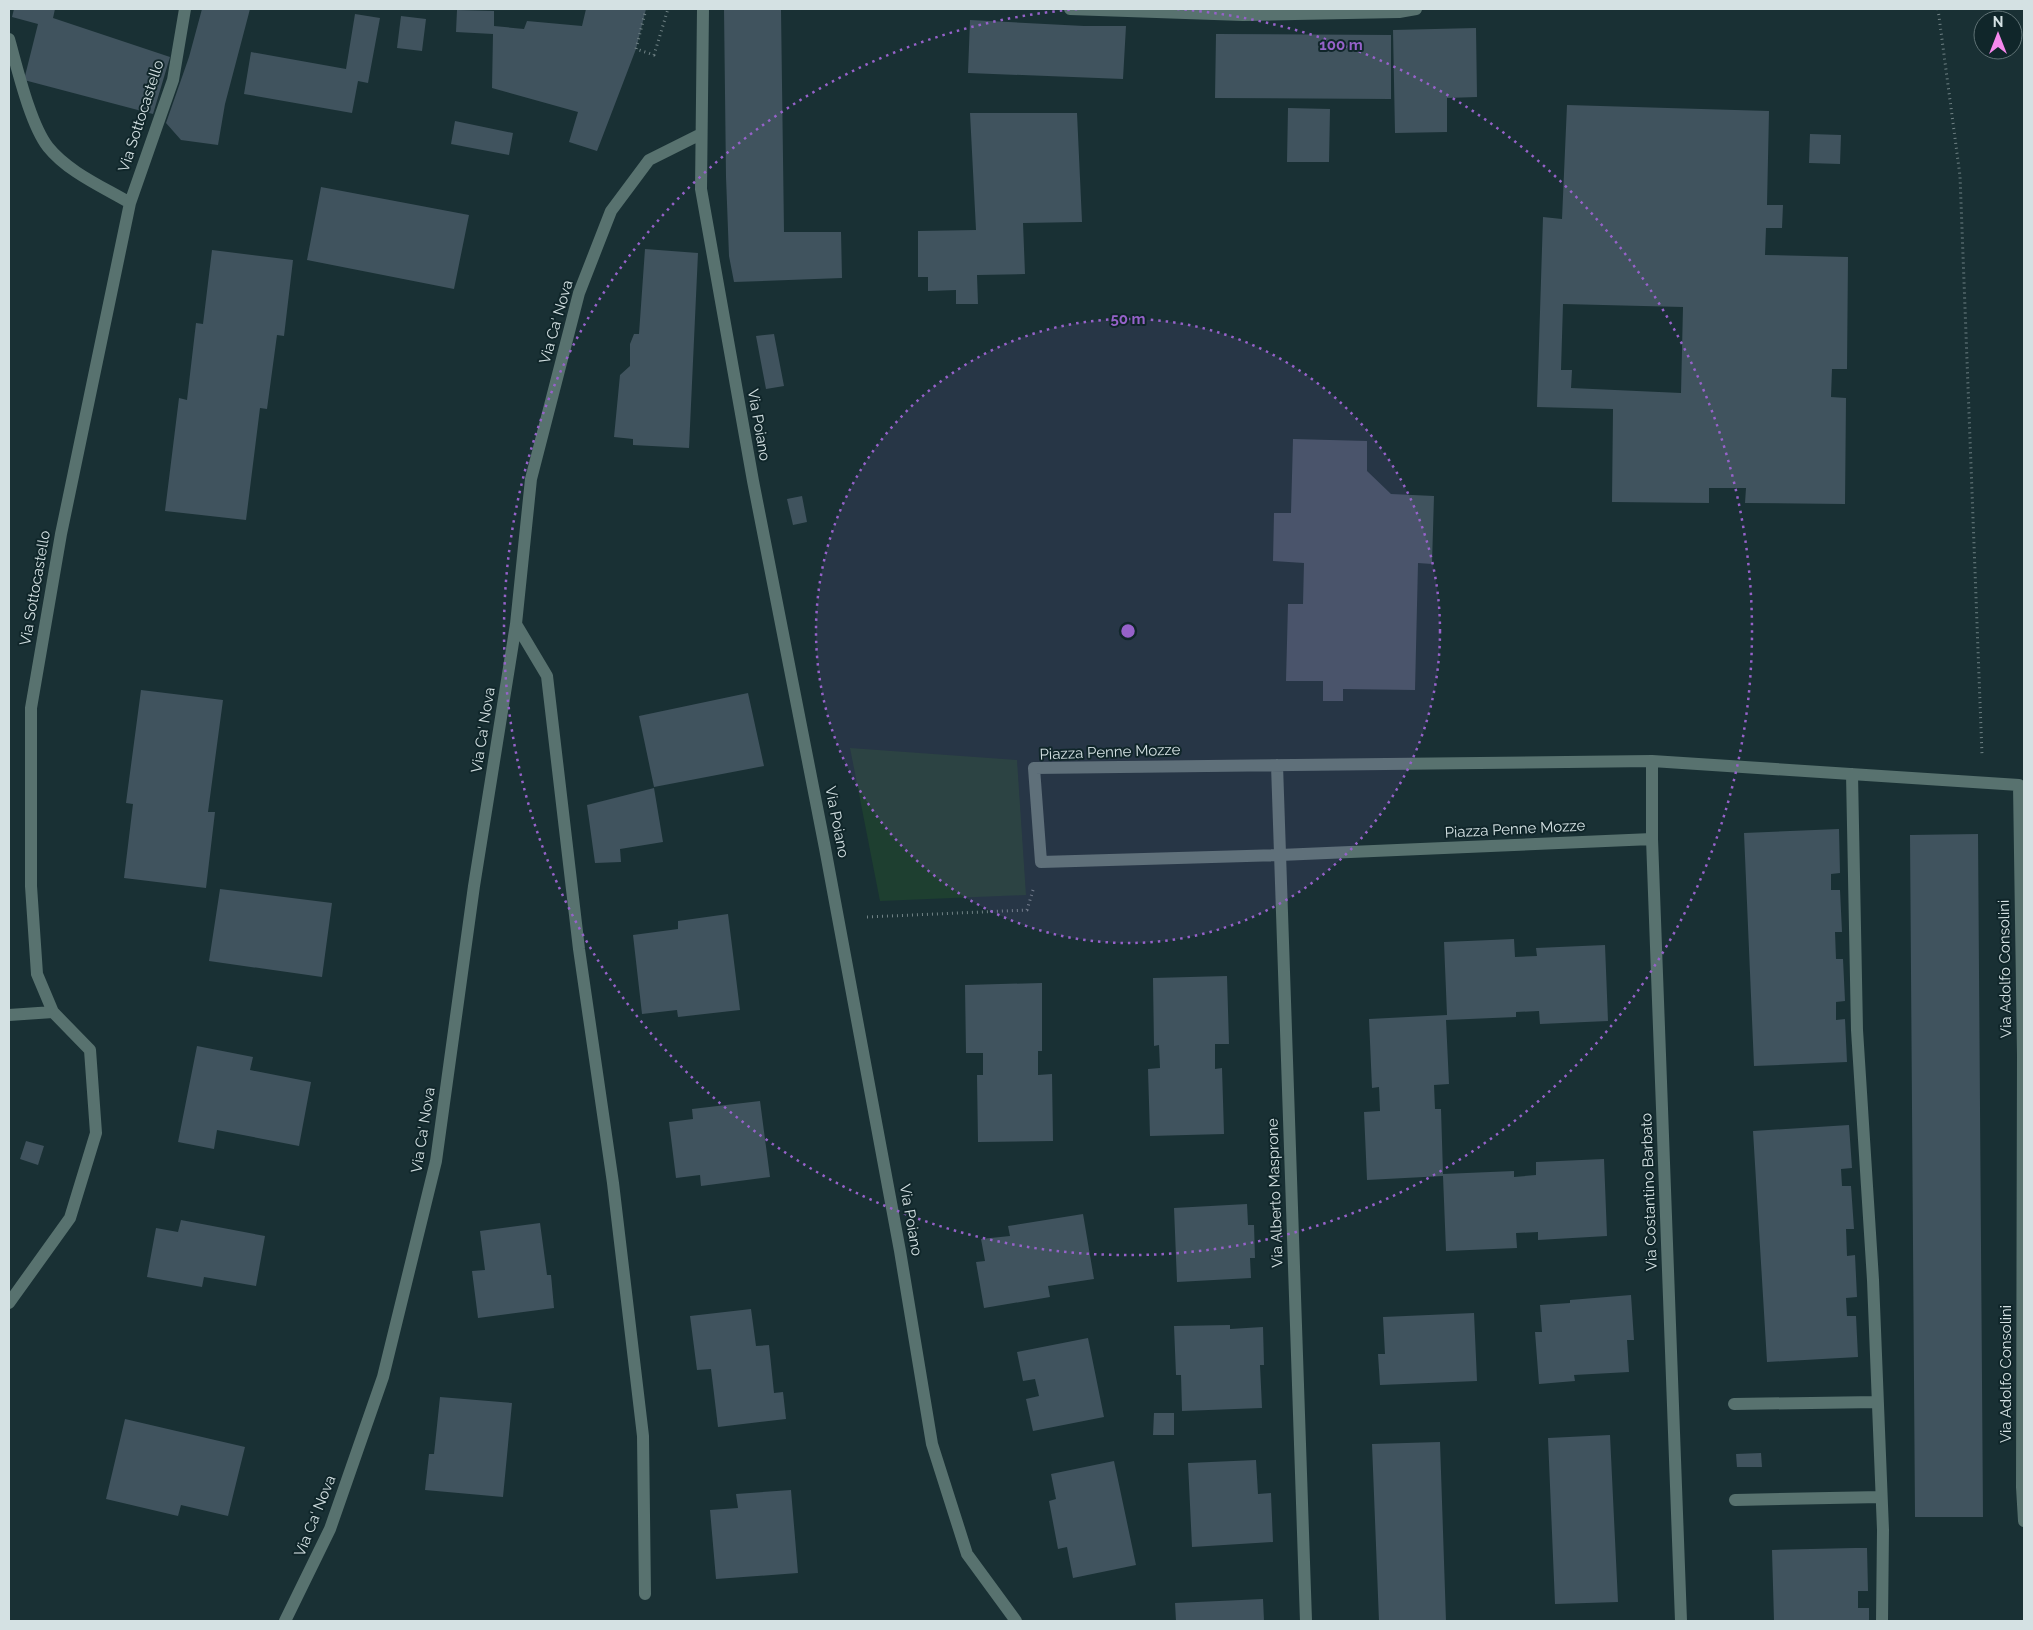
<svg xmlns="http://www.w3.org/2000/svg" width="2033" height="1630" font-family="Raleway,sans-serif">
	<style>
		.green { fill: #1e3f30 }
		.building { fill: #40535e; fill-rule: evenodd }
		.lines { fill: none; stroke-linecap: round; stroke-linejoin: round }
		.path { stroke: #708285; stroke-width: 3; stroke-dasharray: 1 4; stroke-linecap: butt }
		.minor { stroke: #58726f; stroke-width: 12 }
		.ring { fill: none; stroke: #9662ca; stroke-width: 2.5; stroke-dasharray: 2.5 5 }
		.labels { text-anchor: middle; stroke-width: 4; stroke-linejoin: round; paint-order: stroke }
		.street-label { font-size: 15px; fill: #d4e1e3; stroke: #10262a }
		.centre { fill: #9662ca; stroke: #10262a; stroke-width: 2.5 }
		.ring-label { font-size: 15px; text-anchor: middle; font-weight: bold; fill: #9662ca; stroke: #10262a; stroke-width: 4; stroke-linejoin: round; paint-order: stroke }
	</style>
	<rect width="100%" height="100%" fill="#193034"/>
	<path class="green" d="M 850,748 L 1017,760 L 1026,895 L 880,901 Z"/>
	<path class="building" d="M 14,9 L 55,9 L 53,18 L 170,57 L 153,114 L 24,80 L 38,24 L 12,17 Z
		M 202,9 L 250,9 L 225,104 L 218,145 L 181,140 L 166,123 L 189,57 Z
		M 586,9 L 646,9 L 636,49 L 597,151 L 569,142 L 578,112 L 492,88 L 493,34 L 456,32 L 457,10 L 494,11 L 494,26 L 524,29 L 527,21 L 582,26 Z
		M 724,9 L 781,10 L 784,232 L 841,232 L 842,278 L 734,282 L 729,256 L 726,177 Z
		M 355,14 L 380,18 L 368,83 L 358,81 L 352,113 L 244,94 L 251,52 L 346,69 Z
		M 401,16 L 426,19 L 422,51 L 397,48 Z
		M 970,20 L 1084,26 L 1126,26 L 1123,79 L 968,73 Z
		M 1476,28 L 1477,97 L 1447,98 L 1447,132 L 1395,133 L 1393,30 Z
		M 1216,34 L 1391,35 L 1391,99 L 1215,98 Z
		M 1567,105 L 1769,111 L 1767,205 L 1783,205 L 1782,228 L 1766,228 L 1765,255 L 1848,257 L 1847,369 L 1832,369 L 1831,397 L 1846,398 L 1845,504 L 1745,503 L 1746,488 L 1709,488 L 1709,503 L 1612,502 L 1613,409 L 1537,407 L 1543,217 L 1562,219 ZM 1563,304 L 1683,307 L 1681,393 L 1571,388 L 1572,370 L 1561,370 Z
		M 1288,108 L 1330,109 L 1329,162 L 1287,162 Z
		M 970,113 L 1077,113 L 1082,222 L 1023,223 L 1025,274 L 977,275 L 978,304 L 956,304 L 956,290 L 928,291 L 928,277 L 918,277 L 918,231 L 976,230 Z
		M 455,121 L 513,133 L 509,155 L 451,144 Z
		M 1810,134 L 1841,135 L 1840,164 L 1809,163 Z
		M 321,187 L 469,215 L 454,289 L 307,260 Z
		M 645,249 L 698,253 L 689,448 L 633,445 L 633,439 L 614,437 L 620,375 L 630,366 L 630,344 L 634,334 L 639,334 Z
		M 212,250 L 293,260 L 284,336 L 277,335 L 267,409 L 260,408 L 246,520 L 165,511 L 179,398 L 187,400 L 196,323 L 203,324 Z
		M 774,334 L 784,386 L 766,389 L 756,336 Z
		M 1293,439 L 1367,441 L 1367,471 L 1391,494 L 1434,496 L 1432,564 L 1418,563 L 1415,690 L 1343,689 L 1343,701 L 1323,701 L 1323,681 L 1286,681 L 1288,604 L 1303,604 L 1304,563 L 1273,561 L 1274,513 L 1291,513 Z
		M 802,496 L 807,522 L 793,525 L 787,499 Z
		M 141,690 L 223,700 L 208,812 L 215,812 L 206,888 L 124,878 L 133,804 L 126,803 Z
		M 748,693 L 764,766 L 654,787 L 639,716 Z
		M 654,788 L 663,842 L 620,849 L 621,862 L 595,863 L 587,805 Z
		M 1839,829 L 1840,873 L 1831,874 L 1831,890 L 1840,890 L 1842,932 L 1835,932 L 1836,959 L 1843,959 L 1845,1001 L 1836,1002 L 1836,1020 L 1845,1019 L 1847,1062 L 1754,1066 L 1744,833 Z
		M 1978,834 L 1983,1517 L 1915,1517 L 1910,835 Z
		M 220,889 L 332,903 L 322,977 L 209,961 Z
		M 728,914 L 740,1010 L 678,1017 L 677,1010 L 642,1014 L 633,935 L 678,929 L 678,921 Z
		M 1514,939 L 1515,957 L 1537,956 L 1536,948 L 1605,945 L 1608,1021 L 1540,1024 L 1539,1011 L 1516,1012 L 1516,1017 L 1446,1020 L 1449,1084 L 1434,1085 L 1435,1109 L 1441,1109 L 1443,1174 L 1514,1171 L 1514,1177 L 1536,1175 L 1536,1162 L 1604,1159 L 1607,1236 L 1538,1240 L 1538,1232 L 1516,1233 L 1517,1248 L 1446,1251 L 1443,1176 L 1367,1180 L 1364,1112 L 1380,1111 L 1379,1087 L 1372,1088 L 1369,1019 L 1447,1015 L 1444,942 Z
		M 1227,976 L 1229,1044 L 1215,1044 L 1215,1069 L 1222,1068 L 1224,1134 L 1150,1136 L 1148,1069 L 1160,1068 L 1159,1045 L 1154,1046 L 1153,978 Z
		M 1042,983 L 1042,1051 L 1038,1051 L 1038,1075 L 1052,1074 L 1053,1141 L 978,1142 L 977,1075 L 983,1075 L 983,1053 L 966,1053 L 965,985 Z
		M 197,1046 L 253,1057 L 250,1070 L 311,1082 L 299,1146 L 217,1130 L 214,1149 L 178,1142 Z
		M 760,1101 L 770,1177 L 701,1186 L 700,1175 L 676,1178 L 669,1122 L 693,1119 L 692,1109 Z
		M 1849,1125 L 1852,1168 L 1841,1169 L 1842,1186 L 1851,1186 L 1854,1229 L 1846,1229 L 1847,1256 L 1855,1255 L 1857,1297 L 1846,1298 L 1847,1316 L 1856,1316 L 1858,1357 L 1767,1362 L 1753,1131 Z
		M 26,1141 L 44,1146 L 38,1165 L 20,1159 Z
		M 1247,1204 L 1248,1225 L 1254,1225 L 1255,1258 L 1250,1258 L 1251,1278 L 1177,1282 L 1174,1208 Z
		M 1083,1214 L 1094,1279 L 1048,1286 L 1050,1297 L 984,1308 L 976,1262 L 985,1261 L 981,1239 L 1010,1236 L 1008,1226 Z
		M 181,1220 L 265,1236 L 256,1286 L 204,1277 L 202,1287 L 147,1277 L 156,1228 L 178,1232 Z
		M 540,1223 L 547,1275 L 551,1275 L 554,1308 L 478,1318 L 472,1271 L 485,1270 L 480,1231 Z
		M 1631,1295 L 1634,1340 L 1627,1340 L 1629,1372 L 1574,1375 L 1575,1381 L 1539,1384 L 1535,1332 L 1542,1332 L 1540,1305 L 1570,1303 L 1570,1300 Z
		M 751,1309 L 756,1346 L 769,1345 L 774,1393 L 783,1392 L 786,1419 L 718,1427 L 711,1369 L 697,1370 L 690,1316 Z
		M 1474,1313 L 1477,1381 L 1380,1385 L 1378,1354 L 1385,1354 L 1383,1317 Z
		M 1230,1325 L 1230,1329 L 1263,1327 L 1264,1365 L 1260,1365 L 1262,1408 L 1182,1411 L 1181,1375 L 1176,1375 L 1174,1326 Z
		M 1088,1338 L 1104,1417 L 1033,1431 L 1026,1399 L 1039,1396 L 1035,1379 L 1023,1381 L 1017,1352 Z
		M 440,1397 L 512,1403 L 503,1497 L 425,1490 L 429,1454 L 434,1454 Z
		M 1154,1413 L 1174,1413 L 1174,1435 L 1153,1435 Z
		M 125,1419 L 245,1447 L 228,1516 L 181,1505 L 178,1516 L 106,1499 Z
		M 1610,1435 L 1618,1602 L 1555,1604 L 1548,1438 Z
		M 1440,1442 L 1446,1621 L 1379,1621 L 1372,1444 Z
		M 1761,1453 L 1762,1467 L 1737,1467 L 1736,1454 Z
		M 1256,1460 L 1258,1494 L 1271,1493 L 1273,1542 L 1192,1547 L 1188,1463 Z
		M 1114,1461 L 1136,1565 L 1073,1578 L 1067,1547 L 1058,1549 L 1049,1501 L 1056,1499 L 1051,1474 Z
		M 791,1490 L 798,1573 L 716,1579 L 710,1510 L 738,1508 L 736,1494 Z
		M 1855,1548 L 1867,1548 L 1868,1591 L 1858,1591 L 1858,1608 L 1869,1608 L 1869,1621 L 1774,1621 L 1772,1550 Z
		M 1263,1599 L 1264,1621 L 1176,1621 L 1175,1603 Z"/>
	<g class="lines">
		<path class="path" d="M 646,9 L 636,49 L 654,55 L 668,9
			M 1938,9 L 1960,176 L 1982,755
			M 867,917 L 1027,910 L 1033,890"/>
		<path class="minor" d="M 703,9 L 701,189 L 753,481 L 825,848 L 900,1251 L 932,1444 L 967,1554 L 1016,1621
			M 1070,9 L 1243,15 L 1399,12 L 1416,9
			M 9,39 C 17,67 30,124 48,147 C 68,172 103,187 130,203 L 173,80 L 185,9
			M 516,624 L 547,676 L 579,949 L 613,1183 L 643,1436 L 645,1594
			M 1652,761 L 1652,839 L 1681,1621
			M 1277,765 L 1306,1621
			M 1852,774 L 1857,1030 L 1873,1280 L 1883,1530 L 1882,1621
			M 1652,839 L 1280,855 L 1041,862 L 1034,768 L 1652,761 L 2019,785 L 2023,1055 L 2022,1487 L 2024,1521
			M 9,1015 L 53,1012
			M 9,1303 L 70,1218 L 96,1133 L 90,1050 L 53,1012 L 37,974 L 31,886 L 31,708 L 61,534 L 130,203
			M 1734,1404 L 1877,1402
			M 1735,1500 L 1881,1497
			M 285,1621 L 330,1529 L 383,1377 L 436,1161 L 474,886 L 516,624 L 531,479 L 579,293 L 611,211 L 649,160 L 701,134"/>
	</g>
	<circle cx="1128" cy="631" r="312" fill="#9662ca" fill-opacity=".12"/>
	<g class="ring">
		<circle cx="1128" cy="631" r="312"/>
		<path d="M1177 9A624 624 0 1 1 1079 9"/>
	</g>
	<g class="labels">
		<g class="street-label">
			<text transform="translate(141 116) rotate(-72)" y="5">Via Sottocastello</text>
			<text transform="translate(556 322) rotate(-74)" y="5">Via Ca' Nova</text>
			<text transform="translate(759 425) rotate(80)" y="5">Via Poiano</text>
			<text transform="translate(35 588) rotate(-80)" y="5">Via Sottocastello</text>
			<text transform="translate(483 730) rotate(-81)" y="5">Via Ca' Nova</text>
			<text transform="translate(1110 752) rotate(-2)" y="5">Piazza Penne Mozze</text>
			<text transform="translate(837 822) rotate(79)" y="5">Via Poiano</text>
			<text transform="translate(1515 829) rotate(-3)" y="5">Piazza Penne Mozze</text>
			<text transform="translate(2005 969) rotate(-91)" y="5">Via Adolfo Consolini</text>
			<text transform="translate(423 1130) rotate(-81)" y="5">Via Ca' Nova</text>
			<text transform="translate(1649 1192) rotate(-92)" y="5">Via Costantino Barbato</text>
			<text transform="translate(1275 1193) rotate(-92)" y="5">Via Alberto Masprone</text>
			<text transform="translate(911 1220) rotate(80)" y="5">Via Poiano</text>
			<text transform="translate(2006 1374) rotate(-90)" y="5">Via Adolfo Consolini</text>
			<text transform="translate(315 1516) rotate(-68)" y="5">Via Ca' Nova</text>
		</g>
	</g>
	<circle cx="1128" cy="631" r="8" class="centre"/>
	<g class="ring-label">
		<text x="1341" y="50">100 m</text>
		<text x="1128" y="324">50 m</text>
	</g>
	<rect width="2033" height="1630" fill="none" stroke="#d4e1e3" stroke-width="20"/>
	<g transform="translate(1998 35)"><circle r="24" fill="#10262a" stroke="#5e7174"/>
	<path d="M0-4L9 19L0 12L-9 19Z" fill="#f688ed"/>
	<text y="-8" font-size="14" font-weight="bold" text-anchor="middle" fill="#d4e1e3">N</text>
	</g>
</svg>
